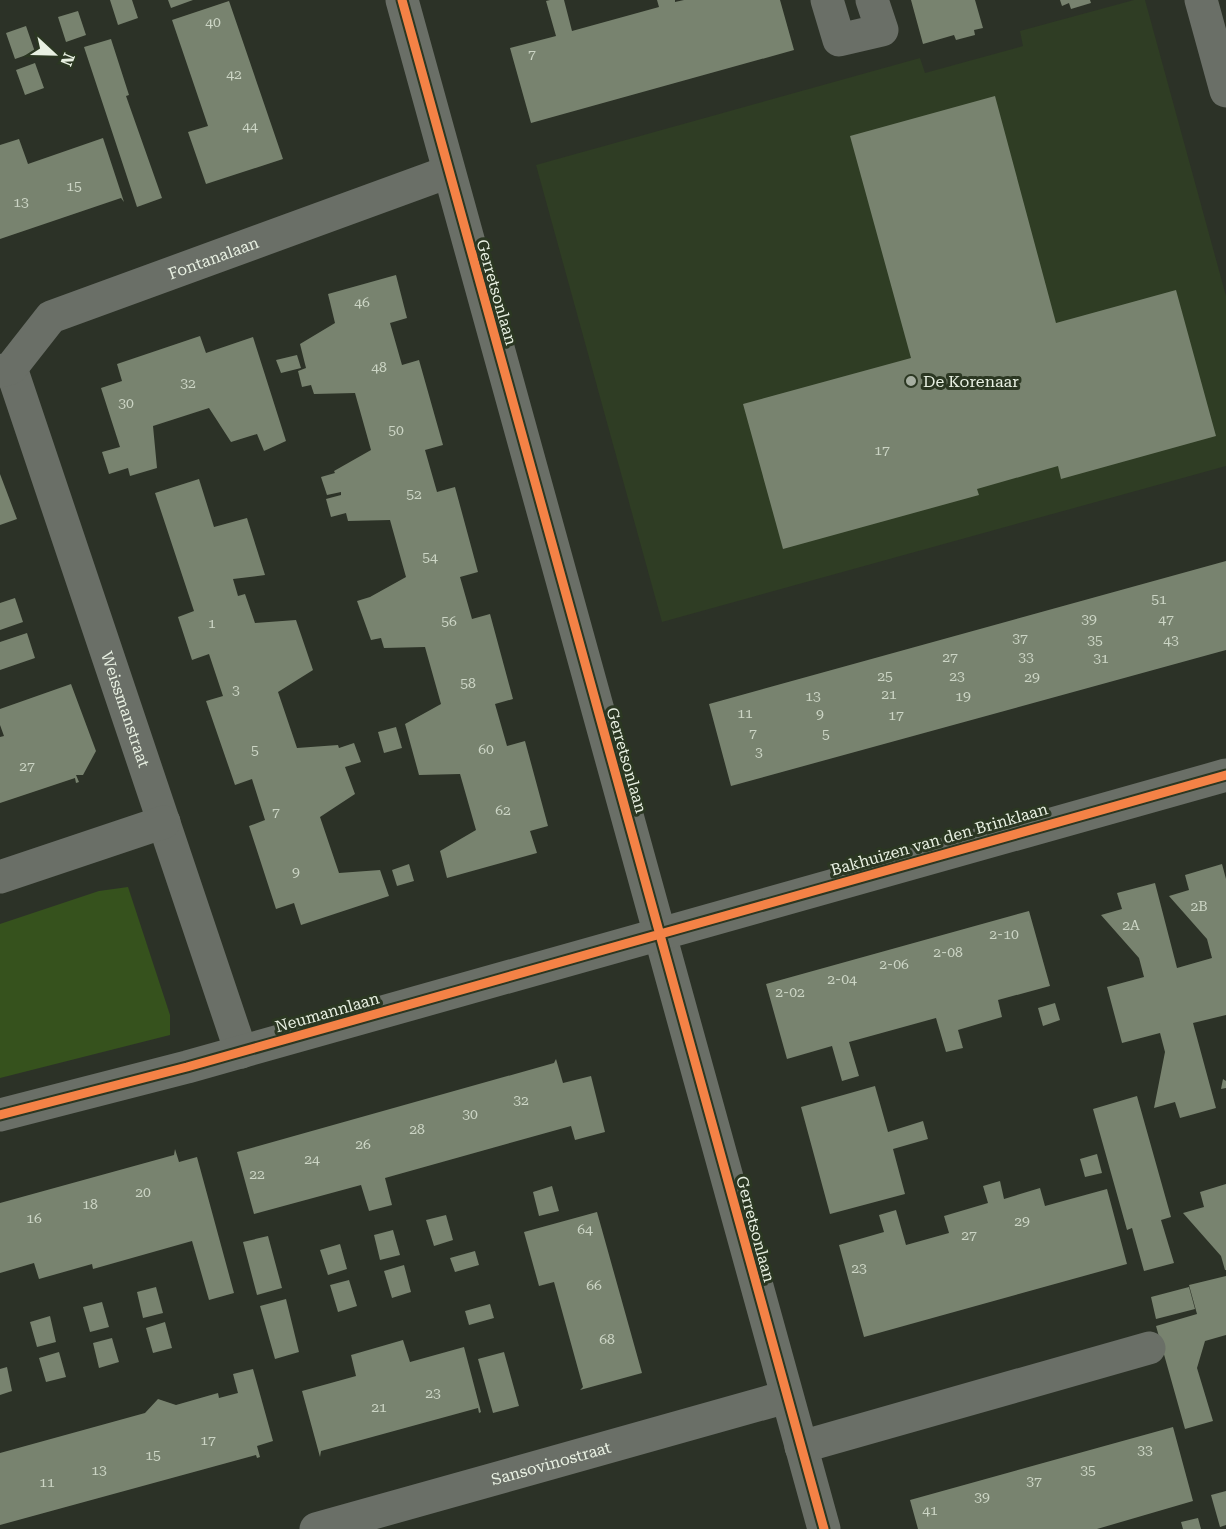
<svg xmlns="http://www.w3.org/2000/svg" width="1226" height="1529" font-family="'Roboto Serif',serif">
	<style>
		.built { fill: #2f3d24 }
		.green { fill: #36521d }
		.building { fill: #78836f }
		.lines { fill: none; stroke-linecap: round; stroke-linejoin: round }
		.minor { stroke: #6a6f67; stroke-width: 33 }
		.cycleway-casing { stroke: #2b3722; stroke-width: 13 }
		.cycleway { stroke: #f48246; stroke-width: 9 }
		.poi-dot { fill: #a6aea1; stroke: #2b3722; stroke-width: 2 }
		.labels { text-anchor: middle; stroke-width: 6; stroke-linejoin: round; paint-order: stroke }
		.number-label { font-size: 14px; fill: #ccd5c5 }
		.street-label { font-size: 16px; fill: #e8f0e2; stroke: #2b3722 }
		.poi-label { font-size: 16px; fill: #e8f0e2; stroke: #2b3722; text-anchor: start }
	</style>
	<rect width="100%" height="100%" fill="#2c3227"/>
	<path class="built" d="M 1134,0 L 1145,0 L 1226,296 L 1226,466 L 662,622 L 536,165 L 920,58 L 925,73 L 1023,46 L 1020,31 Z"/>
	<path class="green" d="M 128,887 L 170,1015 L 170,1035 L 0,1078 L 0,924 L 99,891 Z"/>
	<path class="building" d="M 110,0 L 132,0 L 138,18 L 118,25 Z
		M 168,0 L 193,0 L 171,8 Z
		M 550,0 L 564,0 L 572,31 L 659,7 L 657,0 L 675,0 L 675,2 L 684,0 L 780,0 L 794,50 L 531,123 L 510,48 L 556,36 L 546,1 Z
		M 911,0 L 975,0 L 983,28 L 974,30 L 975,35 L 956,40 L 954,35 L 923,44 Z
		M 1060,0 L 1090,0 L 1091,3 L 1071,9 L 1069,3 L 1062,6 Z
		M 229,1 L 283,159 L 206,184 L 188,132 L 208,126 L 172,20 Z
		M 78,11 L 86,35 L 66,42 L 58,17 Z
		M 26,26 L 35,52 L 15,59 L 6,33 Z
		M 111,39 L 129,95 L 126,96 L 162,198 L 137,207 L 84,47 Z
		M 35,63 L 44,88 L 25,95 L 16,70 Z
		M 995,96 L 1056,323 L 1176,290 L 1216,436 L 1061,479 L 1058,466 L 977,489 L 979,495 L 783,549 L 743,404 L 911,358 L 850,136 Z
		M 103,138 L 124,202 L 121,198 L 0,239 L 0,145 L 19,139 L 28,164 Z
		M 396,275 L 407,318 L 390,323 L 402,365 L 419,360 L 443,445 L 425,450 L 437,492 L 455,487 L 478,572 L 460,577 L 472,619 L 490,614 L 513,699 L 495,704 L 507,746 L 525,741 L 548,826 L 530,831 L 537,853 L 447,878 L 440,851 L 476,830 L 460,774 L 419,775 L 405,724 L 441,704 L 425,647 L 384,648 L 381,638 L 371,640 L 357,601 L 370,597 L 406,577 L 390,520 L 348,521 L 346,513 L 331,517 L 326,499 L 341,495 L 341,492 L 327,495 L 321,477 L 335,473 L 334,471 L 371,450 L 355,393 L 314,394 L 311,385 L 302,387 L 298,371 L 306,368 L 300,344 L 335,323 L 328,294 Z
		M 200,336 L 206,353 L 253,337 L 286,441 L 264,451 L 257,434 L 231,442 L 209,408 L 153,426 L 157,468 L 130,476 L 128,468 L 109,474 L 102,452 L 120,447 L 101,388 L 122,381 L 117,364 Z
		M 297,355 L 301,368 L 281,373 L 276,360 Z
		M 0,474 L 17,519 L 0,525 Z
		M 199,479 L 214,527 L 247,518 L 265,575 L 233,579 L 238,596 L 245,594 L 255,623 L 296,620 L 313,670 L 278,692 L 297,748 L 338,745 L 339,748 L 354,743 L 361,762 L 345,767 L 355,794 L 320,817 L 339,873 L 380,870 L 389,896 L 301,925 L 294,903 L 276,909 L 249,826 L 265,820 L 252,779 L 235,785 L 206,701 L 223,696 L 209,654 L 192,660 L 178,617 L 194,611 L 155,493 Z
		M 1226,561 L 1226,650 L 731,786 L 709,704 Z
		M 15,598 L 23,622 L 0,630 L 0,603 Z
		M 27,633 L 35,658 L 0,670 L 0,642 Z
		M 71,684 L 96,751 L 83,775 L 76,775 L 79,782 L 76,783 L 75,778 L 0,803 L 0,737 L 4,736 L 0,725 L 0,709 Z
		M 396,727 L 402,748 L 384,753 L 378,732 Z
		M 409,864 L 414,881 L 397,886 L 392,870 Z
		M 1222,864 L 1226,879 L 1226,1015 L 1193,1023 L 1216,1108 L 1180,1118 L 1175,1102 L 1154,1108 L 1165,1052 L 1160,1033 L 1122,1043 L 1107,987 L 1144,977 L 1139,958 L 1101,915 L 1122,909 L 1117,893 L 1155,883 L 1177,968 L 1212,958 L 1207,939 L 1169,896 L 1189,890 L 1185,875 Z
		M 1029,911 L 1050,986 L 998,1000 L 1002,1017 L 958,1030 L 963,1048 L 946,1052 L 936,1018 L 849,1042 L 859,1076 L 842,1081 L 832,1046 L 787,1059 L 766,984 Z
		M 1055,1003 L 1060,1020 L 1043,1026 L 1038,1008 Z
		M 556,1059 L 563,1083 L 591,1076 L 605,1132 L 575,1140 L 571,1126 L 385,1178 L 392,1205 L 369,1211 L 361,1185 L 254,1214 L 237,1152 L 554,1063 Z
		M 1223,1079 L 1226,1081 L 1226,1088 L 1221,1089 Z
		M 875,1086 L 888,1132 L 923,1121 L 928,1139 L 893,1149 L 905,1194 L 830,1214 L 801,1107 Z
		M 1137,1096 L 1171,1217 L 1161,1220 L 1174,1263 L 1144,1271 L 1132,1228 L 1127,1230 L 1093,1109 Z
		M 175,1149 L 179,1162 L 197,1157 L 234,1293 L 209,1300 L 192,1241 L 93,1269 L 92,1264 L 39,1279 L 34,1263 L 0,1273 L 0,1203 L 174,1155 Z
		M 1097,1154 L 1102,1173 L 1085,1177 L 1080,1159 Z
		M 1000,1181 L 1004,1199 L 1040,1188 L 1045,1206 L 1107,1189 L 1127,1264 L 864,1337 L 839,1245 L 884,1232 L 879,1215 L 896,1210 L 906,1245 L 949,1233 L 944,1216 L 988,1203 L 983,1186 Z
		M 1226,1184 L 1226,1270 L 1225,1270 L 1221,1256 L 1183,1213 L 1204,1207 L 1200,1192 Z
		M 552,1186 L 559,1211 L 539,1216 L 533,1192 Z
		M 597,1212 L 642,1373 L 580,1390 L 583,1387 L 554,1282 L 539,1286 L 524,1232 Z
		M 446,1215 L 453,1240 L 434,1246 L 426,1220 Z
		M 393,1230 L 400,1255 L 380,1260 L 374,1235 Z
		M 268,1236 L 282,1288 L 257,1295 L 243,1242 Z
		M 340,1244 L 347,1269 L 328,1275 L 320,1250 Z
		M 475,1251 L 479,1265 L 455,1272 L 450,1258 Z
		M 404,1265 L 411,1292 L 392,1298 L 384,1271 Z
		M 1226,1276 L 1226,1335 L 1205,1341 L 1197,1368 L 1213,1421 L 1185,1429 L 1156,1326 L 1197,1314 L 1189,1285 Z
		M 349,1280 L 357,1306 L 338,1312 L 330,1285 Z
		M 156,1287 L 163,1313 L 143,1318 L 137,1292 Z
		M 1189,1287 L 1195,1309 L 1156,1319 L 1151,1297 Z
		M 286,1299 L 299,1352 L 275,1359 L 260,1306 Z
		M 102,1302 L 109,1327 L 90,1332 L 83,1307 Z
		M 490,1304 L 494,1318 L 469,1325 L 465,1311 Z
		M 50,1316 L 56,1342 L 37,1347 L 30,1322 Z
		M 165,1322 L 172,1348 L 153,1353 L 146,1328 Z
		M 112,1338 L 119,1362 L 99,1368 L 93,1343 Z
		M 403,1340 L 410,1362 L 464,1347 L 481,1412 L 479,1413 L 478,1408 L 321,1451 L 320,1457 L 302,1391 L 356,1376 L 351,1355 Z
		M 59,1352 L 66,1377 L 46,1382 L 39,1358 Z
		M 504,1352 L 519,1406 L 493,1413 L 478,1359 Z
		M 7,1367 L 12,1391 L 0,1395 L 0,1369 Z
		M 253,1369 L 273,1441 L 257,1446 L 260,1457 L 257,1458 L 256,1455 L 0,1525 L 0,1453 L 145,1413 L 158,1399 L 176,1405 L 218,1393 L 219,1398 L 238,1393 L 233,1374 Z
		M 1173,1427 L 1193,1501 L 1097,1529 L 918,1529 L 910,1500 Z
		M 1226,1491 L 1226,1525 L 1220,1527 L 1211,1495 Z
		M 1198,1518 L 1201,1529 L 1183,1529 L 1181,1522 Z"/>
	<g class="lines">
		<g class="minor">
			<path d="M 402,0 L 824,1529"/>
			<path d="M 827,0 L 839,40 L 882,30 L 872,0"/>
			<path d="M 1201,0 L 1226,91"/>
			<path id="s1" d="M 11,368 L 241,1052"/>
			<path id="s2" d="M 0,371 L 11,368 L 51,317 L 448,172"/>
			<path d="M 0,877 L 164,822"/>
			<path d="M 0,1115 L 187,1067 L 1226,775"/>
			<path d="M 801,1447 L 1149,1348"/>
			<path id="s3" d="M 316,1529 L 786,1397"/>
		</g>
		<g class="cycleway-casing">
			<path id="cycleway" d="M 402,0 L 824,1529
				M 0,1115 L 187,1067 L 1226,775"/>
		</g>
		<use href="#cycleway" class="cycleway"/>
	</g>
	<circle class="poi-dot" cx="911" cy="381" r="6"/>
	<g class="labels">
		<g class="number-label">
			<text x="213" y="27">40</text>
			<text x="532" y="59">7</text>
			<text x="234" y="79">42</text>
			<text x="250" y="131">44</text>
			<text x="74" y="191">15</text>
			<text x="21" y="207">13</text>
			<text x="362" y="307">46</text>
			<text x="379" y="372">48</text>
			<text x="188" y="388">32</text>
			<text x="126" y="408">30</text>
			<text x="396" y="435">50</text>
			<text x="882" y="455">17</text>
			<text x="414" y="499">52</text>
			<text x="430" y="562">54</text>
			<text x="1159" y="604">51</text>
			<text x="1089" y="624">39</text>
			<text x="1166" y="624">47</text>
			<text x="449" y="626">56</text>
			<text x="212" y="628">1</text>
			<text x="1020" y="643">37</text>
			<text x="1095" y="645">35</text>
			<text x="1171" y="645">43</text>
			<text x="950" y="662">27</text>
			<text x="1026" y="662">33</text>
			<text x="1101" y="663">31</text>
			<text x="885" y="681">25</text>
			<text x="957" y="681">23</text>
			<text x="1032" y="682">29</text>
			<text x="468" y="688">58</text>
			<text x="236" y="695">3</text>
			<text x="889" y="699">21</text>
			<text x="813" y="701">13</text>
			<text x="963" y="701">19</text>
			<text x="745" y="718">11</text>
			<text x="820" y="719">9</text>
			<text x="896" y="720">17</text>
			<text x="753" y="738">7</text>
			<text x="826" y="739">5</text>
			<text x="486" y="754">60</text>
			<text x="255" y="755">5</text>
			<text x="759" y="757">3</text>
			<text x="27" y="771">27</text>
			<text x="503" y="815">62</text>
			<text x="276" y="817">7</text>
			<text x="296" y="877">9</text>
			<text x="1199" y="911">2B</text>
			<text x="1131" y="930">2A</text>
			<text x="1004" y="939">2-10</text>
			<text x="948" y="957">2-08</text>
			<text x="894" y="969">2-06</text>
			<text x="842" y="984">2-04</text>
			<text x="790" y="997">2-02</text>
			<text x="521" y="1105">32</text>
			<text x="470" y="1119">30</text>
			<text x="417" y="1134">28</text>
			<text x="363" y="1149">26</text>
			<text x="312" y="1164">24</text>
			<text x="257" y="1179">22</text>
			<text x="143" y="1197">20</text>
			<text x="90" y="1209">18</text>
			<text x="34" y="1223">16</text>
			<text x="1022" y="1226">29</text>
			<text x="585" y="1234">64</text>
			<text x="969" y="1240">27</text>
			<text x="859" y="1273">23</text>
			<text x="594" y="1290">66</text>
			<text x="607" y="1344">68</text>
			<text x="433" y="1398">23</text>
			<text x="379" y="1412">21</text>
			<text x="208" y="1445">17</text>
			<text x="1145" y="1455">33</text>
			<text x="153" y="1460">15</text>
			<text x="99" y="1475">13</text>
			<text x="1088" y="1475">35</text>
			<text x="1034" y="1486">37</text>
			<text x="47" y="1487">11</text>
			<text x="982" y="1502">39</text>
			<text x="930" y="1515">41</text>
		</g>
		<g class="street-label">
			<text dy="6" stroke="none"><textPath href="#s2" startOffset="249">Fontanalaan</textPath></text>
			<text transform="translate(497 292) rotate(74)" y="6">Gerretsonlaan</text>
			<text dy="6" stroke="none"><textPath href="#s1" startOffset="360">Weissmanstraat</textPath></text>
			<text transform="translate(627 760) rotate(74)" y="6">Gerretsonlaan</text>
			<text transform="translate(939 839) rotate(-16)" y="6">Bakhuizen van den Brinklaan</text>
			<text transform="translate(327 1012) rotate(-16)" y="6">Neumannlaan</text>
			<text transform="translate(756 1229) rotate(75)" y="6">Gerretsonlaan</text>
			<text dy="6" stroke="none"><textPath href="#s3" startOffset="244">Sansovinostraat</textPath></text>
		</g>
		<g class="poi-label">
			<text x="923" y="387">De Korenaar</text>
		</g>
	</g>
	<g transform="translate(54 54) rotate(112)" stroke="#2b3722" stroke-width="4.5" paint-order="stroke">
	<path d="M0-4.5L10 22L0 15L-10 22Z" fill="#e8f0e2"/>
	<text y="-9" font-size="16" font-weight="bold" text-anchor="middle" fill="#e8f0e2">N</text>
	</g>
</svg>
